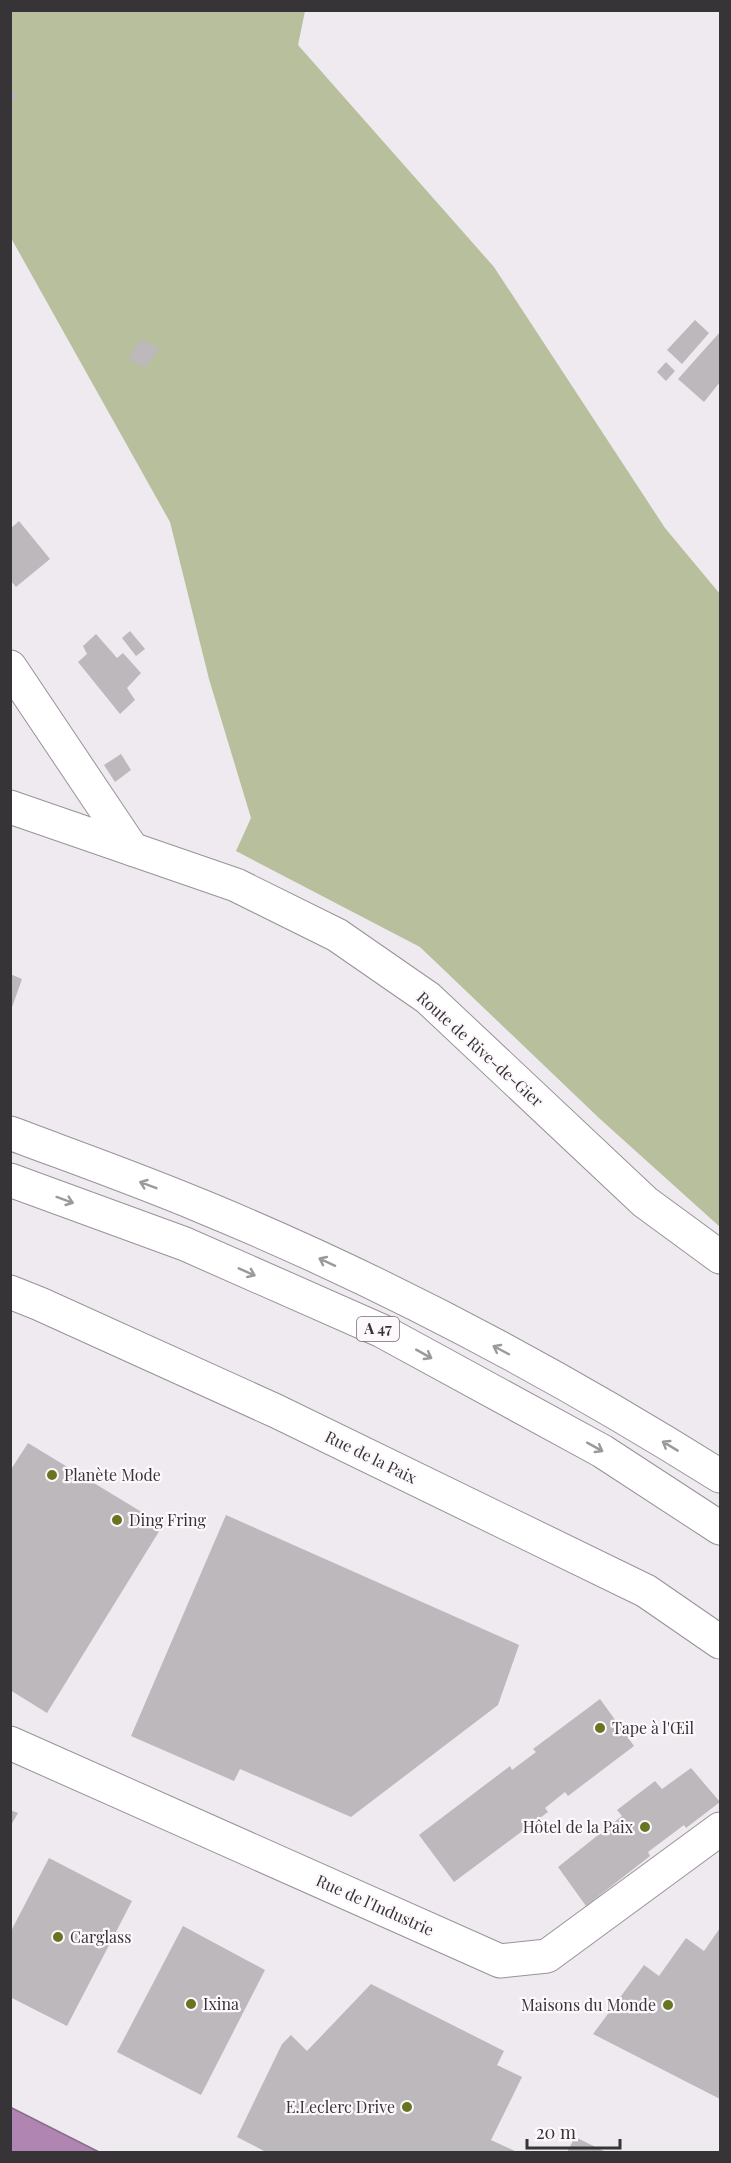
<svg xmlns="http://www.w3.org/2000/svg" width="731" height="2163" font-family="'Playfair Display',serif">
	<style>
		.green { fill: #b7bf9c }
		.water { fill: #b085b1; stroke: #8b6d8c; stroke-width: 1.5 }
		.building { fill: #bcb8bc }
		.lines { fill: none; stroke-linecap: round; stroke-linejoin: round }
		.street-casing { stroke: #979397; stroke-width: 35 }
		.secondary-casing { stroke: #979397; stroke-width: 35 }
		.highway-casing { stroke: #979397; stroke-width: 35 }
		.street { stroke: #fff; stroke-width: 33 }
		.secondary { stroke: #fff; stroke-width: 33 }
		.highway { stroke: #fff; stroke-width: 33 }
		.oneway { stroke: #9a9a9a }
		.poi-dot { fill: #677522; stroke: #fdf8fc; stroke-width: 2 }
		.labels { text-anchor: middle; stroke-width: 4.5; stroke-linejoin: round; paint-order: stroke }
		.shield { fill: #fdf8fc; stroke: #726f71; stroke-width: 1.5 }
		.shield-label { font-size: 15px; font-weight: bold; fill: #363436 }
		.street-label { font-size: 16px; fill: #363436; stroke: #fdf8fc }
		.poi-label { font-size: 16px; fill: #363436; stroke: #fdf8fc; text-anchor: start }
	</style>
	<rect width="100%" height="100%" fill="#efeaef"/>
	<path class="green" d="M 10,11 L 305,11 L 298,45 L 494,267 L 665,528 L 720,594 L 720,1227 L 599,1118 L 420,947 L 236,851 L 251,818 L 209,679 L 170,522 L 11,238 Z"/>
	<path class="water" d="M 10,2107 L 99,2152 L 11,2152 Z"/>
	<path class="building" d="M 10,88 L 18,98 L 10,103 Z
		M 695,320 L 709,333 L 682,364 L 667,350 Z
		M 720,332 L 720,382 L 704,402 L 678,379 Z
		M 141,339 L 159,349 L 145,368 L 129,358 Z
		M 666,362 L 675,371 L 666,381 L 657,372 Z
		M 19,521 L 50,559 L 16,587 L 10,580 L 10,529 Z
		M 130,631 L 145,649 L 136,656 L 122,638 Z
		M 96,634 L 117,658 L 123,653 L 141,673 L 127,688 L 135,700 L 120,714 L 78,662 L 87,654 L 83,646 Z
		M 121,754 L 131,770 L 115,782 L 104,765 Z
		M 10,974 L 22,979 L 11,1010 L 10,1009 Z
		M 28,1443 L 163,1525 L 47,1713 L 10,1690 L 10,1471 Z
		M 226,1515 L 519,1645 L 498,1705 L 351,1817 L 240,1769 L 234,1781 L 131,1736 Z
		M 600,1699 L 634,1746 L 568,1796 L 565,1792 L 545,1808 L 548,1812 L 454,1882 L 419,1835 L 510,1766 L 512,1770 L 536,1752 L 533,1749 Z
		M 691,1768 L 720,1802 L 686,1828 L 684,1825 L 648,1852 L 650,1856 L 586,1906 L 558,1867 L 622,1816 L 617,1810 L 655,1781 L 662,1789 Z
		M 10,1810 L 18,1813 L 10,1827 Z
		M 49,1858 L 132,1901 L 67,2026 L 10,1997 L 10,1933 Z
		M 183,1926 L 265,1970 L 201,2095 L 117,2052 Z
		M 720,1928 L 720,2099 L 593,2034 L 644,1965 L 659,1976 L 686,1938 L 704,1951 Z
		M 371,1984 L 504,2051 L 497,2065 L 522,2077 L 491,2140 L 517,2152 L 266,2152 L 237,2137 L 282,2044 L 291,2035 L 307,2051 Z
		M 575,2137 L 606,2152 L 567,2152 Z"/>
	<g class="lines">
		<g class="street-casing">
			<path id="street" d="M 10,667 L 132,849
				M 10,1292 L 40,1304 L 276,1411 L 646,1591 L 720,1642
				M 10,1743 L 500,1961 L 547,1956 L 720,1829"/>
		</g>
		<g class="secondary-casing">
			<path id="secondary" d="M 10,807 L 236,885 L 337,935 L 428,998 L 645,1202 L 720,1257"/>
		</g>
		<g class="highway-casing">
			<path id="highway" d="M 10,1133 C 74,1157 139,1180 201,1206 C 381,1280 556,1373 720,1476
				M 10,1180 L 185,1244 L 382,1331 L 602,1451 L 720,1528"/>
		</g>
		<use href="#street" class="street"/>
		<use href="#secondary" class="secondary"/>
		<use href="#highway" class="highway"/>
	</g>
	<defs><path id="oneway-shaft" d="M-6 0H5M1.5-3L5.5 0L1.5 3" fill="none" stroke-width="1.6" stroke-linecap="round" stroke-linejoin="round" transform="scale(1.5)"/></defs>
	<g class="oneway">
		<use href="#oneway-shaft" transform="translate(148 1185) rotate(-159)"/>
		<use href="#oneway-shaft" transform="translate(65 1200) rotate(20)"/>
		<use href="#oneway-shaft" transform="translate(327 1262) rotate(-155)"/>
		<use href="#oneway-shaft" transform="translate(247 1272) rotate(24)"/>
		<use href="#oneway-shaft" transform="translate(501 1350) rotate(-152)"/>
		<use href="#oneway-shaft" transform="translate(424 1354) rotate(29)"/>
		<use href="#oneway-shaft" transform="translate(670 1446) rotate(-149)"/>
		<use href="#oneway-shaft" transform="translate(595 1447) rotate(29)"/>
	</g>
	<g class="poi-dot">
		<circle cx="52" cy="1475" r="6"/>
		<circle cx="117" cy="1520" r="6"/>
		<circle cx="600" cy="1728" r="6"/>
		<circle cx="645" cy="1827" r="6"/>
		<circle cx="58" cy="1937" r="6"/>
		<circle cx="191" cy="2004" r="6"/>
		<circle cx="668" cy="2005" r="6"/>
		<circle cx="407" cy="2107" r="6"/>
	</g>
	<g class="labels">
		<rect class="shield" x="357" y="1317" width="42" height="24" rx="4.5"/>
		<g class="shield-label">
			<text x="378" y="1334">A 47</text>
		</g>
		<g class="street-label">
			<text transform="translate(480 1049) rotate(42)" y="6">Route de Rive-de-Gier</text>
			<text transform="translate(371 1457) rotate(26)" y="6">Rue de la Paix</text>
			<text transform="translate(375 1905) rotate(24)" y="6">Rue de l'Industrie</text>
		</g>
		<g class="poi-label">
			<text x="64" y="1481">Planète Mode</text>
			<text x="129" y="1526">Ding Fring</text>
			<text x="612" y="1734">Tape à l'Œil</text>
			<text x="633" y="1833" text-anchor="end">Hôtel de la Paix</text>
			<text x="70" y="1943">Carglass</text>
			<text x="203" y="2010">Ixina</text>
			<text x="656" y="2011" text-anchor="end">Maisons du Monde</text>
			<text x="395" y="2113" text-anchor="end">E.Leclerc Drive</text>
		</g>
	</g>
	<rect width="731" height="2163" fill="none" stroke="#363436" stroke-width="24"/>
	<path d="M527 2139v9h93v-9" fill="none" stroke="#363436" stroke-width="3"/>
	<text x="536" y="2139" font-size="18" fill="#363436" stroke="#fdf8fc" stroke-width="4.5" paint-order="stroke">20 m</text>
</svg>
